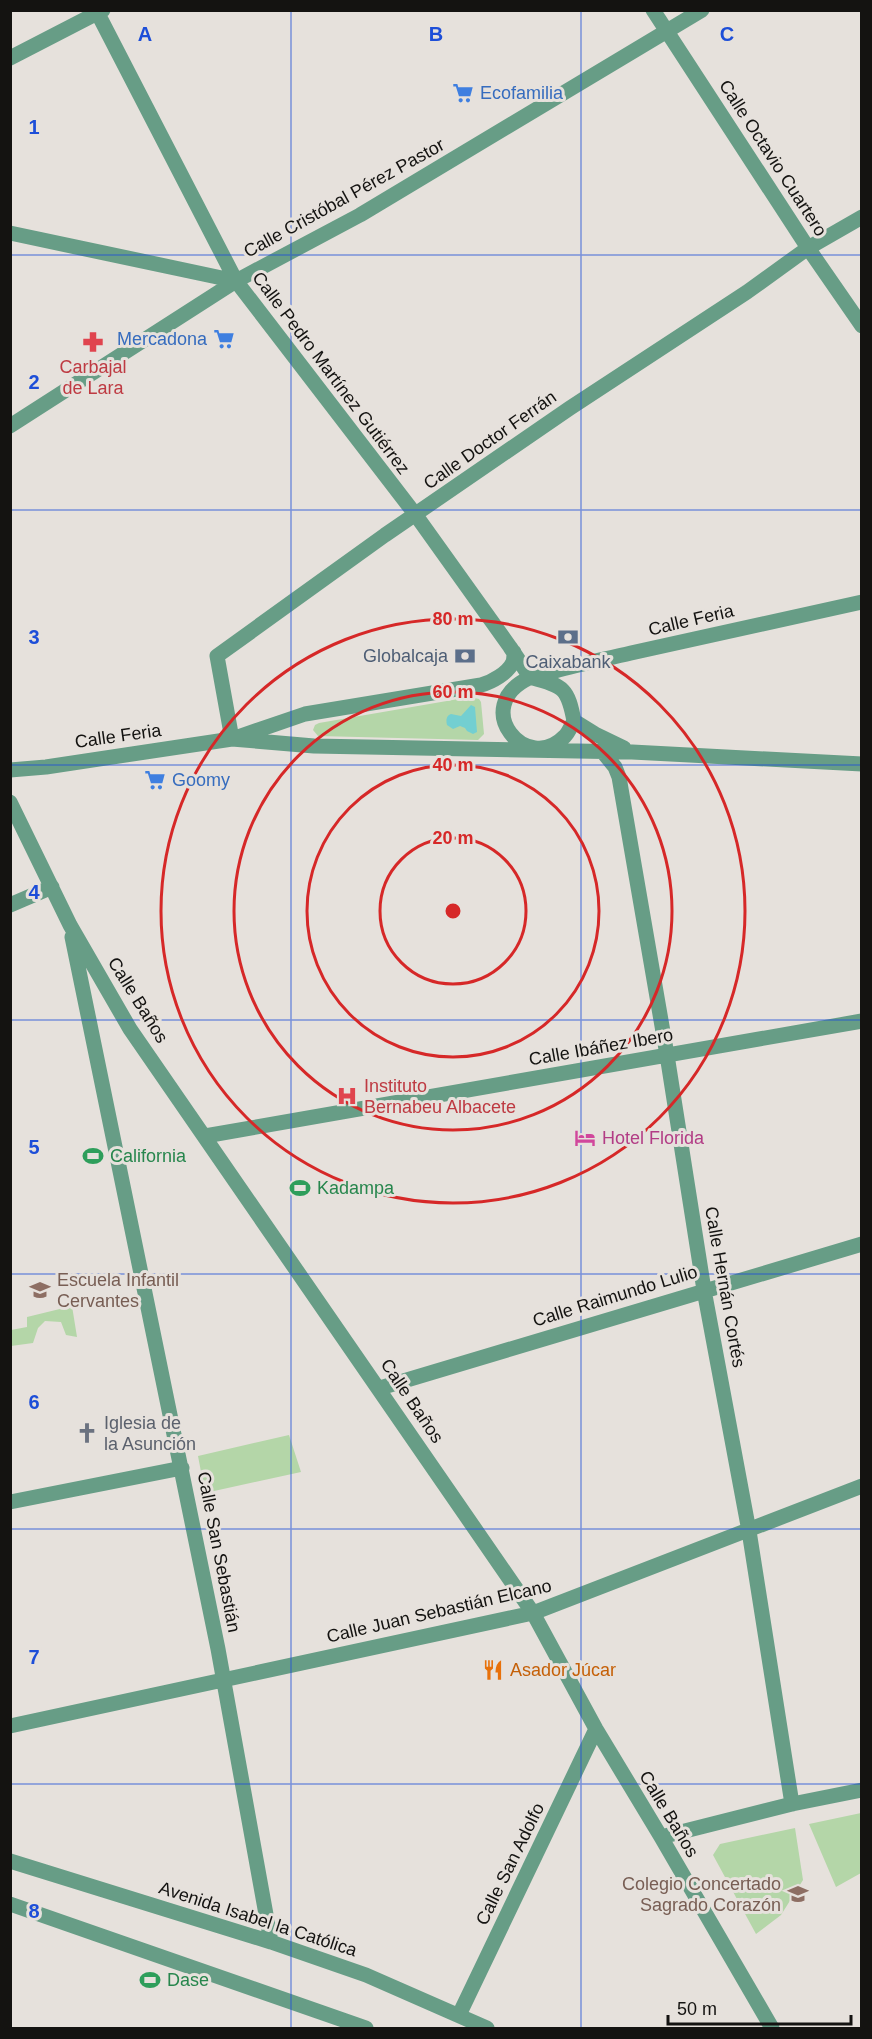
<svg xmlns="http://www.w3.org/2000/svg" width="872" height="2039" font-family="Helvetica,sans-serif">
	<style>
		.green { fill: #b4d6a8 }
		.water { fill: #73cfd1 }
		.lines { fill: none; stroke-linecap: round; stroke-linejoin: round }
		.street { stroke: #679d86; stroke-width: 15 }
		.grid { fill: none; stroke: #1d4ed8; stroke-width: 1.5; stroke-opacity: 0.55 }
		.ring { fill: none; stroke: #d62828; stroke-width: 3 }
		.labels { text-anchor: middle; stroke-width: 6; stroke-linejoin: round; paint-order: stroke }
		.shop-label { font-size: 18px; fill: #366cbe; stroke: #e6e1dc; text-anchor: start }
		.street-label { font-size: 18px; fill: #141311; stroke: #e6e1dc }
		.health-label { font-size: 18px; fill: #be3a42; stroke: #e6e1dc }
		.service-label { font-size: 18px; fill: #4e5e75; stroke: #e6e1dc; text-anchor: end }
		.hotel-label { font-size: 18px; fill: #b23c85; stroke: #e6e1dc; text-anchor: start }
		.leisure-label { font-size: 18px; fill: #27864d; stroke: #e6e1dc; text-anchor: start }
		.education-label { font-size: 18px; fill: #785e54; stroke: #e6e1dc; text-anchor: start }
		.worship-label { font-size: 18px; fill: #5b616d; stroke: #e6e1dc; text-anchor: start }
		.food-label { font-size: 18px; fill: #c56008; stroke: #e6e1dc; text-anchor: start }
		.grid-label { font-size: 20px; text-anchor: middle; font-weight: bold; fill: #1d4ed8; stroke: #e6e1dc; stroke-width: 6; stroke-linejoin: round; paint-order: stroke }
		.centre { fill: #d62828; stroke: #e6e1dc; stroke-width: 3 }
		.ring-label { font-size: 18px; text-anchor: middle; font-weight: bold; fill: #d62828; stroke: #e6e1dc; stroke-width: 6; stroke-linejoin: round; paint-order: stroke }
	</style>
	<rect width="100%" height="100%" fill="#e6e1dc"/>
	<path class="green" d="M 470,697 L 479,699 L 481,702 L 484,734 L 478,740 L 318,736 L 313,730 L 315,725 L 319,723 Z
		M 72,1306 L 77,1337 L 66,1335 L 61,1322 L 45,1321 L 38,1328 L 33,1343 L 11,1346 L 11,1330 L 27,1327 L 27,1317 Z
		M 289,1435 L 301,1472 L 205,1493 L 198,1456 Z
		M 861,1813 L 861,1873 L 836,1887 L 809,1824 Z
		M 795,1828 L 803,1880 L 781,1915 L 756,1934 L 713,1855 L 720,1844 Z"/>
	<path class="water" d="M 471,705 L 475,707 L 477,732 L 473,734 L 467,731 L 465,728 L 460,726 L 453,729 L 447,725 C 446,720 446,716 451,714 L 461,716 Z"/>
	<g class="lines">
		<path class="street" d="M 96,10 L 236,281 L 415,514 L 510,647 L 530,677
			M 653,10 L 808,248 L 862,326
			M 10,58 L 103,10
			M 10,233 L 236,281
			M 10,426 L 236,281 L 360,215 L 702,10
			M 533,678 C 564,686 568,689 574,721 L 595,734 L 624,748
			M 574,721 C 571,726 569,732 565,736 C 527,776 469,707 529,678 C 537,674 547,673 555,671 C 580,664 606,659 631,653 C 708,636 785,619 862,602
			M 232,739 L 217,656 L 385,535 L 570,408 L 747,292 L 808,248 L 862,217
			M 232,739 L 314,746 L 632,752 L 862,764
			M 602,751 L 615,767 L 619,777 L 667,1055 L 704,1290 L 749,1531 L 792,1804
			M 10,770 L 46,767 L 232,739 L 305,714 L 481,685 C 492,682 508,673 513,662 C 514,659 514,655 514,652
			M 10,802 L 70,925 L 130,1029 L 533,1613 L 596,1729 L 661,1837 L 772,2028
			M 10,905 L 52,887
			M 72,937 L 218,1649 L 271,1942
			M 205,1136 L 862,1021
			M 380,1388 L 862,1244
			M 10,1502 L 182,1468
			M 10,1726 L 533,1613 L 862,1486
			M 661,1837 L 792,1804 L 862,1790
			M 10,1861 L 271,1942 L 366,1975 L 487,2028
			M 10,1904 L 366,2028
			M 459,2015 L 596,1729"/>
	</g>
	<path class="grid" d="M 291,10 L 291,2028M 581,10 L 581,2028M 10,255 L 862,255M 10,510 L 862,510M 10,765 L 862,765M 10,1020 L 862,1020M 10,1274 L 862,1274M 10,1529 L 862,1529M 10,1784 L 862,1784"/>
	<g class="ring">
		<circle cx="453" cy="911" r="73"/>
		<circle cx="453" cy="911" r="146"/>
		<circle cx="453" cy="911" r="219"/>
		<circle cx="453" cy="911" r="292"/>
	</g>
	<defs>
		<g id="supermarket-bare" transform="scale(1.62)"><path d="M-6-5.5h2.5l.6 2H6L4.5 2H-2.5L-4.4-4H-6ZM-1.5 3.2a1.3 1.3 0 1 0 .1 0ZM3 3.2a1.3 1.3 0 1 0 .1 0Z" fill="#3f7fe0" stroke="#e6e1dc" stroke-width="2.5" paint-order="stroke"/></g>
		<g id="pharmacy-bare" transform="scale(1.62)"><path d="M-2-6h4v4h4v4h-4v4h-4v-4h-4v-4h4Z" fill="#e0444e" stroke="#e6e1dc" stroke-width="2.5" paint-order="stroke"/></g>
		<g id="bank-bare" transform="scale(1.62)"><path d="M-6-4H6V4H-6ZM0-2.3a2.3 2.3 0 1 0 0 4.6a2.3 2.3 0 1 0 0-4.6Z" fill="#5c6f8a" stroke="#e6e1dc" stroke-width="2.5" paint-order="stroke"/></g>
		<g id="hospital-bare" transform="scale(1.62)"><path d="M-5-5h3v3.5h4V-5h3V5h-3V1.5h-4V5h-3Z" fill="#e0444e" stroke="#e6e1dc" stroke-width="2.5" paint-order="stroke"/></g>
		<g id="hotel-bare" transform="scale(1.62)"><path d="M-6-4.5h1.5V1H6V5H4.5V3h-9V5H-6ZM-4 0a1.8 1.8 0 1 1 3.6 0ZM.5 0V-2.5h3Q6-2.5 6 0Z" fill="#d1479c" stroke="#e6e1dc" stroke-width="2.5" paint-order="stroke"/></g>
		<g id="stadium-bare" transform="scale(1.62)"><path d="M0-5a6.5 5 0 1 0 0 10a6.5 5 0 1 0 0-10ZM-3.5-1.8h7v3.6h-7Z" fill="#2e9e5b" stroke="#e6e1dc" stroke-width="2.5" paint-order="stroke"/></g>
		<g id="school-bare" transform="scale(1.62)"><path d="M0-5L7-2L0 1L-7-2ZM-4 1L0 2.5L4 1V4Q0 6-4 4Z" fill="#8d6e63" stroke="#e6e1dc" stroke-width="2.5" paint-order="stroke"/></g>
		<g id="church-bare" transform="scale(1.62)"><path d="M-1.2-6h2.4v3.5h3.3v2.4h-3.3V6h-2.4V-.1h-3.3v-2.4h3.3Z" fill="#6b7280" stroke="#e6e1dc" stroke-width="2.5" paint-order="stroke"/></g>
		<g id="restaurant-bare" transform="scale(1.62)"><path d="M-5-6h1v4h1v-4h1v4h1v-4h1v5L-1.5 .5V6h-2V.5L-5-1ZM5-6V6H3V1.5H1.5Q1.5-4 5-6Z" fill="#e8710a" stroke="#e6e1dc" stroke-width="2.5" paint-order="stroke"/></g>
	</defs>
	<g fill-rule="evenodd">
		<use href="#supermarket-bare" x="463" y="93"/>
		<use href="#supermarket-bare" x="224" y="339"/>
		<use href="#pharmacy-bare" x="93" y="342"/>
		<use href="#bank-bare" x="568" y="637"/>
		<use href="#bank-bare" x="465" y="656"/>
		<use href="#supermarket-bare" x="155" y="780"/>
		<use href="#hospital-bare" x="347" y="1096"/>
		<use href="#hotel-bare" x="585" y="1138"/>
		<use href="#stadium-bare" x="93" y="1156"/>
		<use href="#stadium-bare" x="300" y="1188"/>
		<use href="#school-bare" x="40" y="1290"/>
		<use href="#church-bare" x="87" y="1433"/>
		<use href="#restaurant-bare" x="493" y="1670"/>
		<use href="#school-bare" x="798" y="1894"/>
		<use href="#stadium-bare" x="150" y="1980"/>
	</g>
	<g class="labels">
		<g class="shop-label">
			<text x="480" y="99">Ecofamilia</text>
			<text x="207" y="345" text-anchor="end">Mercadona</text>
			<text x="172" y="786">Goomy</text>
		</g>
		<g class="street-label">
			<text transform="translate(773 158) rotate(57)" y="6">Calle Octavio Cuartero</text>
			<text transform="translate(344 198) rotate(-29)" y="6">Calle Cristóbal Pérez Pastor</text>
			<text transform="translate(331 373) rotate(53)" y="6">Calle Pedro Martínez Gutiérrez</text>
			<text transform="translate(490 440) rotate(-35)" y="6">Calle Doctor Ferrán</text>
			<text transform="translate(691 620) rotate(-13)" y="6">Calle Feria</text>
			<text transform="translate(118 736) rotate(-8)" y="6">Calle Feria</text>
			<text transform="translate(138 1000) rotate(58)" y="6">Calle Baños</text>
			<text transform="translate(601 1047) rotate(-10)" y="6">Calle Ibáñez Ibero</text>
			<text transform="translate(725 1287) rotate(80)" y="6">Calle Hernán Cortés</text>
			<text transform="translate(615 1296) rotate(-17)" y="6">Calle Raimundo Lulio</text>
			<text transform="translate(412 1401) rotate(56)" y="6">Calle Baños</text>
			<text transform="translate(219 1552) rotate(79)" y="6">Calle San Sebastián</text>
			<text transform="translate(439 1611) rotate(-13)" y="6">Calle Juan Sebastián Elcano</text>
			<text transform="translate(669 1814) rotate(59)" y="6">Calle Baños</text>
			<text transform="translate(510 1864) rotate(-64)" y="6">Calle San Adolfo</text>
			<text transform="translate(258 1919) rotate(18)" y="6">Avenida Isabel la Católica</text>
		</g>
		<g class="health-label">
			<text x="93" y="373">Carbajal<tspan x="93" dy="21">de Lara</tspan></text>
			<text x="364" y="1092" text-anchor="start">Instituto<tspan x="364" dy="21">Bernabeu Albacete</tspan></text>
		</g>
		<g class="service-label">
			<text x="448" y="662">Globalcaja</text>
			<text x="568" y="668" text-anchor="middle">Caixabank</text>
		</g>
		<g class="hotel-label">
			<text x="602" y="1144">Hotel Florida</text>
		</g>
		<g class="leisure-label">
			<text x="110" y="1162">California</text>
			<text x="317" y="1194">Kadampa</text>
			<text x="167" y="1986">Dase</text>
		</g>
		<g class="education-label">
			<text x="57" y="1286">Escuela Infantil<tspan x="57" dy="21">Cervantes</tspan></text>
			<text x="781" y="1890" text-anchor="end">Colegio Concertado<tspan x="781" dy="21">Sagrado Corazón</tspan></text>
		</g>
		<g class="worship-label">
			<text x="104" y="1429">Iglesia de<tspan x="104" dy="21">la Asunción</tspan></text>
		</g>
		<g class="food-label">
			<text x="510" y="1676">Asador Júcar</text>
		</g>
	</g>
	<g class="grid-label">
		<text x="145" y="41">A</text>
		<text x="436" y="41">B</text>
		<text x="727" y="41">C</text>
		<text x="34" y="134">1</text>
		<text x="34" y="389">2</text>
		<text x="34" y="644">3</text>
		<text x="34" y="899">4</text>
		<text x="34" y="1154">5</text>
		<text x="34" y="1409">6</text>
		<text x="34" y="1664">7</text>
		<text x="34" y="1918">8</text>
	</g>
	<circle cx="453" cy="911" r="9" class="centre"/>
	<g class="ring-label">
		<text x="453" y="625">80 m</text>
		<text x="453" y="698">60 m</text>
		<text x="453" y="771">40 m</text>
		<text x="453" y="844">20 m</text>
	</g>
	<rect width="872" height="2039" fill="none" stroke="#141311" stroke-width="24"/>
	<path d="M668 2015v9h183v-9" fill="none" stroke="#141311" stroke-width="3"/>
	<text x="677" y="2015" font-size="18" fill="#141311" stroke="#e6e1dc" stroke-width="4.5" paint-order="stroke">50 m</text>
</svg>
